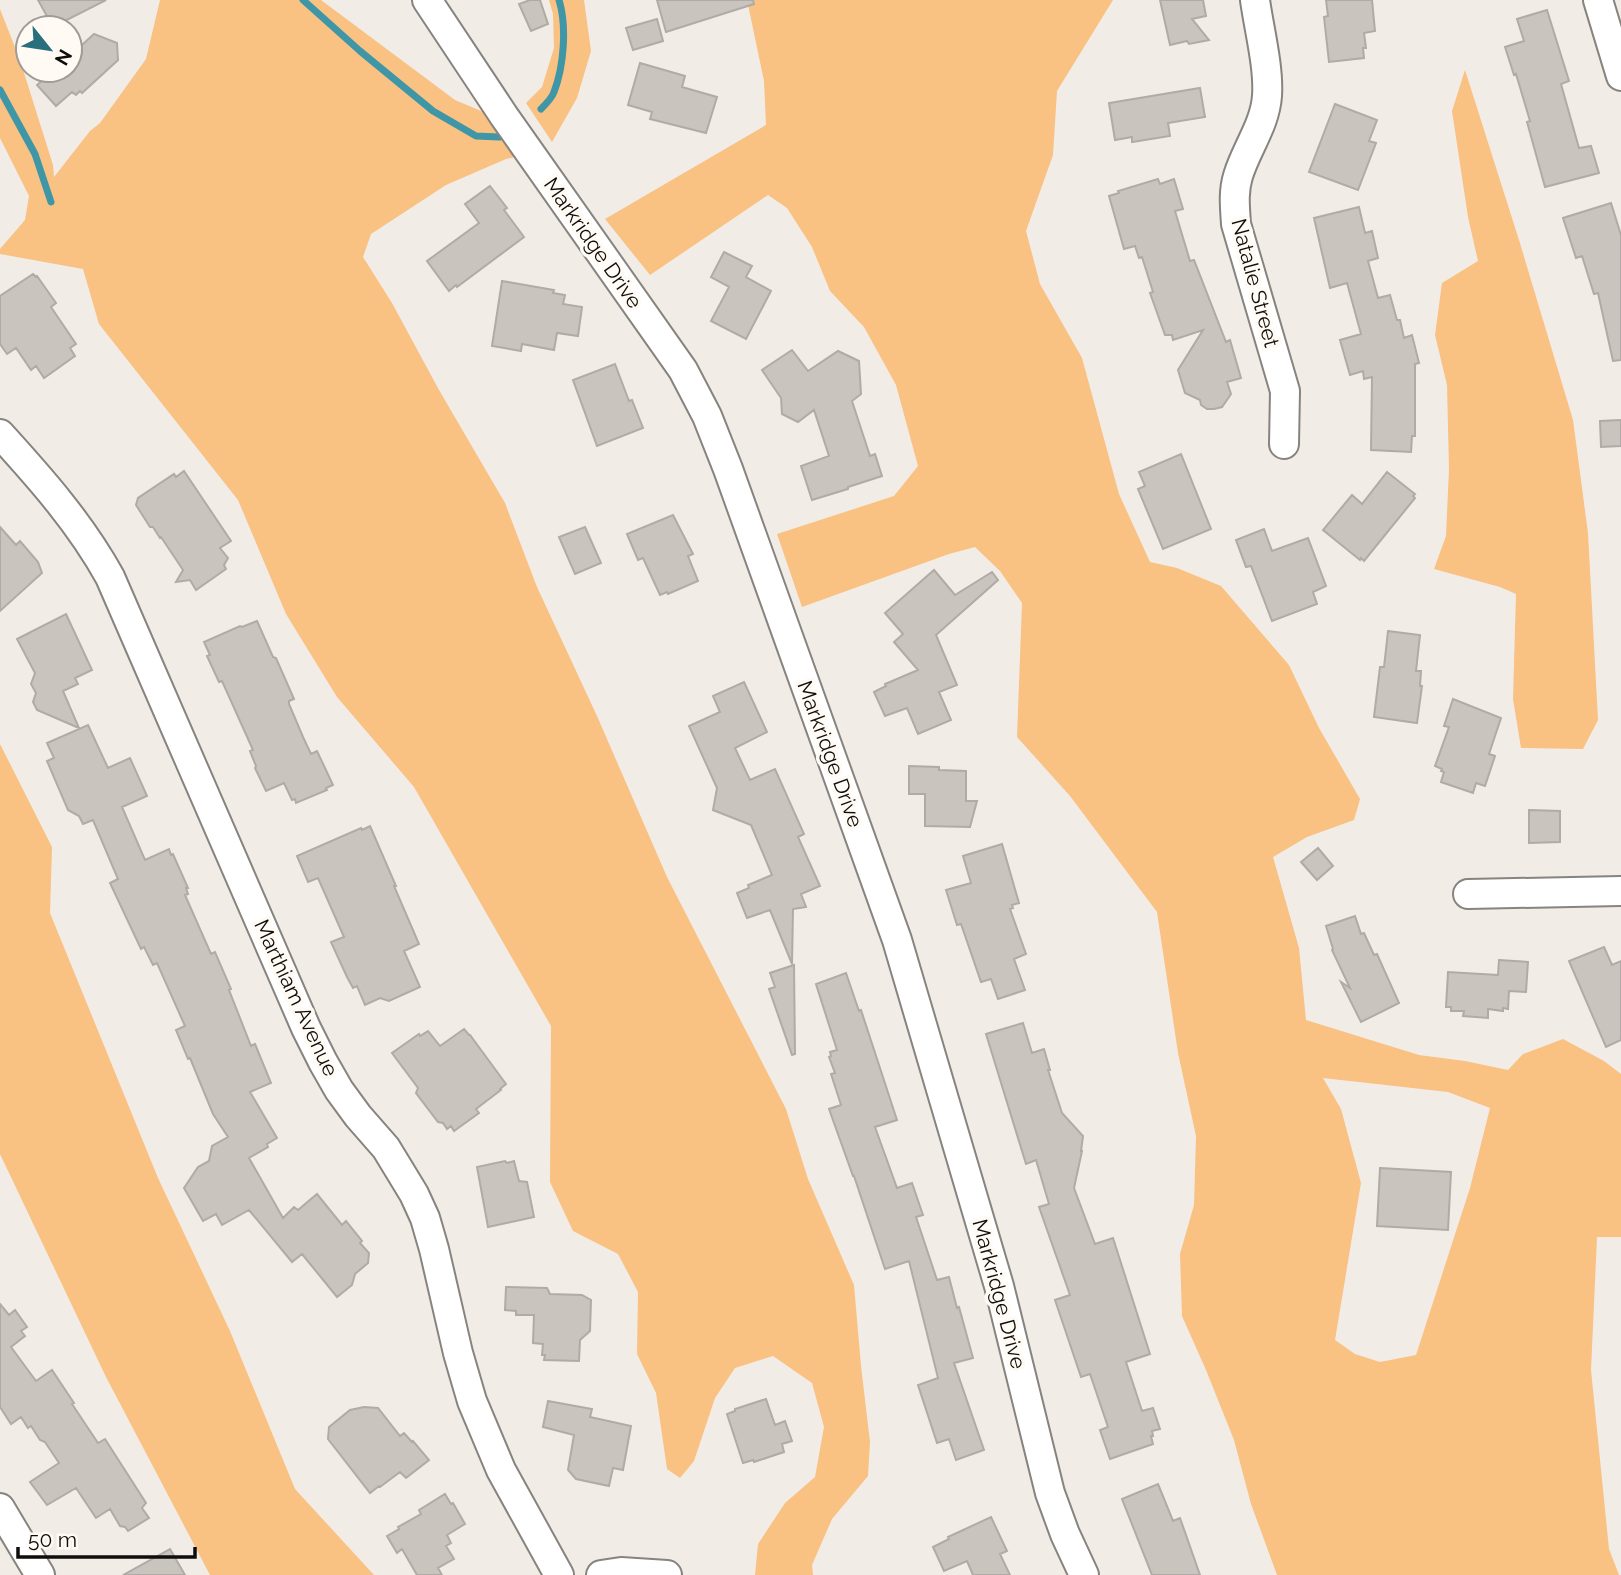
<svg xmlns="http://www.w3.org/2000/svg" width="1621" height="1575" font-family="Raleway,sans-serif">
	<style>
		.green { fill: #f9c182; fill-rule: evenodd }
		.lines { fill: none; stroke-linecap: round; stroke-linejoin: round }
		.stream { stroke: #3e96a6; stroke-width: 7 }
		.building { fill: #c9c4be; stroke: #b0aba6; stroke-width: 2 }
		.minor-casing { stroke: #87837e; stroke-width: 32 }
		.minor { stroke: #fff; stroke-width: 28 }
		.labels { text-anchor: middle; stroke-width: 7; stroke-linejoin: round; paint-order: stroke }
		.street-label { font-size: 21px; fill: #0f0d0b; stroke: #fffaf4 }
	</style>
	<rect width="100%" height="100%" fill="#f2ece7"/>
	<path class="green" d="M 160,0 L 321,0 L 455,100 L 493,116 L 520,156 L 506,159 L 446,185 L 371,234 L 363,257 L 392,303 L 439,390 L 505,503 L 537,587 L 597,716 L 667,877 L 786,1109 L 808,1179 L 854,1285 L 861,1366 L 870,1442 L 868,1476 L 832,1519 L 812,1565 L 813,1575 L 755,1575 L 758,1544 L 785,1503 L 815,1477 L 824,1427 L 812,1383 L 773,1356 L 735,1368 L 715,1398 L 694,1461 L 680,1478 L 667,1469 L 656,1393 L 637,1354 L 638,1292 L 618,1254 L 573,1231 L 550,1182 L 551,1026 L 414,787 L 337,697 L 286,614 L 238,500 L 99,324 L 83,269 L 0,254 L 0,249 L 25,220 L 29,196 L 0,138 L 0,9 L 20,60 L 53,165 L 54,177 L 90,131 L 100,123 L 146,59 Z
		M 549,0 L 584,0 L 591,51 L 577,98 L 552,142 L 526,103 L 542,87 L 554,48 L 553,14 Z
		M 747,0 L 1113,0 L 1057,91 L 1053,155 L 1026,231 L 1040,284 L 1082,358 L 1119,494 L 1150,562 L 1177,568 L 1221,586 L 1289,665 L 1319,728 L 1360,799 L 1354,820 L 1307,837 L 1273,857 L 1299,948 L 1306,1020 L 1419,1055 L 1465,1061 L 1508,1070 L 1523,1054 L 1563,1039 L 1604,1061 L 1621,1074 L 1621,1237 L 1597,1237 L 1591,1370 L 1609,1549 L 1619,1575 L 1277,1575 L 1251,1504 L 1234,1440 L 1206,1370 L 1182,1316 L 1180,1254 L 1194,1205 L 1196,1136 L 1178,1053 L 1157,912 L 1070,796 L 1017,737 L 1022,603 L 1000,571 L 975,547 L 949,554 L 802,607 L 777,534 L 894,496 L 918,466 L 896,385 L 864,327 L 830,291 L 812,247 L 787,208 L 768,195 L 650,275 L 605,219 L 766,125 L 764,81 ZM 1323,1078 L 1448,1092 L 1490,1108 L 1470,1188 L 1416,1355 L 1380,1362 L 1355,1354 L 1335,1340 L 1361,1183 L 1341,1109 Z
		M 1465,70 L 1519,240 L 1573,420 L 1588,533 L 1598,720 L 1583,749 L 1521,748 L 1513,699 L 1516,594 L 1500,587 L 1434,569 L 1446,536 L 1449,469 L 1447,385 L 1435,335 L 1442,283 L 1478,261 L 1468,217 L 1452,111 Z
		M 0,744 L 52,847 L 50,913 L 158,1178 L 230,1331 L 295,1489 L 374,1575 L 210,1575 L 106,1377 L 0,1154 Z"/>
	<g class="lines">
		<path class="stream" d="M 303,0 L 360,51 L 433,111 L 476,136 L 499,137
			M 0,90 L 35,154 L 51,202
			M 541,109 C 546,104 552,98 554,92 C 564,66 567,26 559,0"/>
	</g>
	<path class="building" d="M 38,0 L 106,0 L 53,27 Z
		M 530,0 L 540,0 L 548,24 L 531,31 L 519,4 Z
		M 657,0 L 753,0 L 754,4 L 666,32 Z
		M 1160,0 L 1203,0 L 1206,16 L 1192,19 L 1209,40 L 1189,44 L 1187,41 L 1170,45 Z
		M 1326,0 L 1372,0 L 1375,31 L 1364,33 L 1366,48 L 1363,48 L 1364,58 L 1329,62 L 1324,17 L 1328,16 Z
		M 1547,10 L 1569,81 L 1561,84 L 1579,148 L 1591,146 L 1599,173 L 1545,187 L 1527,122 L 1530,121 L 1516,74 L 1514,75 L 1505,47 L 1524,41 L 1517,19 Z
		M 657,19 L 663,41 L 633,50 L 626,28 Z
		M 94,34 L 117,43 L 118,60 L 82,93 L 80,91 L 76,95 L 72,92 L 56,106 L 37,85 L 54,70 L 70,70 L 70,56 Z
		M 640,63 L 685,76 L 682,87 L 717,97 L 706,133 L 650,119 L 652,112 L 628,105 Z
		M 1200,88 L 1205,117 L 1168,123 L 1170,136 L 1132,142 L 1132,137 L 1115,140 L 1109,103 Z
		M 1335,104 L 1377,120 L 1369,141 L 1376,143 L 1358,190 L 1309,172 Z
		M 1158,179 L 1160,184 L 1174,179 L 1183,209 L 1175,211 L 1190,261 L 1194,260 L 1226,342 L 1230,340 L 1241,378 L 1227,382 L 1231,394 L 1222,407 L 1214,409 L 1207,409 L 1201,405 L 1200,400 L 1185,393 L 1178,370 L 1203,330 L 1173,340 L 1172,335 L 1165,335 L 1150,293 L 1153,292 L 1142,257 L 1139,258 L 1135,246 L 1124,249 L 1109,196 L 1119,193 L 1118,191 Z
		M 490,186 L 507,208 L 504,210 L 524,237 L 457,287 L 456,285 L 449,291 L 427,261 L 479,223 L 465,204 Z
		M 1611,203 L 1621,235 L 1621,360 L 1613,361 L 1598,293 L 1594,294 L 1582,256 L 1576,258 L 1563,218 Z
		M 1359,207 L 1365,233 L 1372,231 L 1378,258 L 1368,261 L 1378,298 L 1390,295 L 1397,320 L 1400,320 L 1404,338 L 1412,335 L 1419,363 L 1415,364 L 1415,436 L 1412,436 L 1411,452 L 1371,450 L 1372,377 L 1364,379 L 1363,371 L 1350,375 L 1340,340 L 1361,334 L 1347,283 L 1330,288 L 1314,218 Z
		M 724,252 L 752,266 L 746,277 L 771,291 L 746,339 L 711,321 L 729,287 L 711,277 Z
		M 33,274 L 36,277 L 37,276 L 56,303 L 51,307 L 76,344 L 70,348 L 75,356 L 44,378 L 36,366 L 31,370 L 16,348 L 7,354 L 0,344 L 0,296 Z
		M 502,281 L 554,290 L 553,293 L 565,295 L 563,304 L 582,307 L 578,336 L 557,333 L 554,350 L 522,344 L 521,351 L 492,346 Z
		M 792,350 L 808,371 L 838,351 L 859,361 L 861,394 L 852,401 L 870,456 L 875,454 L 882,476 L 848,487 L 848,489 L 812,500 L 801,466 L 829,456 L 814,410 L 798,422 L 782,414 L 781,398 L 762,370 Z
		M 615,364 L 629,401 L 632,400 L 643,428 L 597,446 L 573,380 Z
		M 1621,420 L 1621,446 L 1601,447 L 1600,421 Z
		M 1181,454 L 1211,529 L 1163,549 L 1138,489 L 1145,486 L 1139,472 Z
		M 184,471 L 231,541 L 220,548 L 228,558 L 224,565 L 226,569 L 196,590 L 190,580 L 176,582 L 183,570 L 161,537 L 160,538 L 153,527 L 150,527 L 136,505 L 138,498 L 174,474 L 176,477 Z
		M 1387,472 L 1415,494 L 1413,496 L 1415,498 L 1364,561 L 1361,558 L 1360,560 L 1323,530 L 1352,495 L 1362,504 Z
		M 673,515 L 693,554 L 688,556 L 698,581 L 668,594 L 667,592 L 660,595 L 643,558 L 638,560 L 627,534 Z
		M 0,527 L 16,545 L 20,541 L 38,562 L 42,573 L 0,611 Z
		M 585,527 L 601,563 L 575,574 L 559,537 Z
		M 1264,529 L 1272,551 L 1308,538 L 1326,586 L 1313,592 L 1317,604 L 1272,621 L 1251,566 L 1246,567 L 1236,540 Z
		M 934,570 L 955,595 L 992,572 L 998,580 L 936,635 L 957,685 L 939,692 L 951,720 L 918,734 L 907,708 L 885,716 L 874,692 L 886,686 L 885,684 L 918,670 L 894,642 L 903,634 L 885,613 Z
		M 66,614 L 92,670 L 75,678 L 78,684 L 63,691 L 79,728 L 37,710 L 33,702 L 36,693 L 31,684 L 35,673 L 17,639 Z
		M 257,621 L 273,657 L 276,658 L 294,699 L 289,701 L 289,704 L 303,737 L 311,754 L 317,751 L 333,785 L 326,788 L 327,790 L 296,803 L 295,799 L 292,800 L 284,783 L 266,791 L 255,768 L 256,766 L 250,751 L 253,750 L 222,681 L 219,682 L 207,656 L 210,655 L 204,642 L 240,626 L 242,627 Z
		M 1388,631 L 1420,635 L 1416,671 L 1421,671 L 1420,686 L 1422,686 L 1417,723 L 1374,717 L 1380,667 L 1384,667 Z
		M 744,682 L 767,732 L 735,748 L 750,780 L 775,769 L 804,834 L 798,837 L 820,886 L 801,894 L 806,907 L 793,909 L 792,964 L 770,910 L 747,918 L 737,893 L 749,888 L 748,885 L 772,875 L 751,825 L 713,810 L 717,788 L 689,726 L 720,712 L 713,696 Z
		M 1453,699 L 1501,718 L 1489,754 L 1495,756 L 1485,786 L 1476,783 L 1473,793 L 1441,782 L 1444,772 L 1441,771 L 1442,769 L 1435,766 L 1449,727 L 1444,726 Z
		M 88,725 L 108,768 L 130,758 L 147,796 L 122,807 L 145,860 L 169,849 L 171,855 L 173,854 L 188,888 L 186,888 L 188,894 L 185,895 L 211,954 L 215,952 L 231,989 L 229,990 L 251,1046 L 255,1044 L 271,1083 L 250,1092 L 277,1138 L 267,1144 L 268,1147 L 249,1158 L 283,1218 L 294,1207 L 298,1210 L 317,1194 L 342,1225 L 346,1221 L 362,1241 L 360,1243 L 369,1253 L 368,1263 L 355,1274 L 352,1285 L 337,1297 L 302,1254 L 292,1262 L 249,1210 L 222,1225 L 216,1214 L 203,1221 L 184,1188 L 198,1167 L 209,1161 L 212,1146 L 228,1137 L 213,1114 L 190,1058 L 188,1059 L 176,1030 L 185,1026 L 157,963 L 153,965 L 144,947 L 141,949 L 110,883 L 118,879 L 93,820 L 83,824 L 79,816 L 68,810 L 47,761 L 54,758 L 47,743 Z
		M 909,766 L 939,767 L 939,770 L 966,771 L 966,801 L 977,801 L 970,827 L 925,826 L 925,794 L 909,794 Z
		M 1529,810 L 1560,811 L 1560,842 L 1529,843 Z
		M 370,826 L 396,886 L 394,886 L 419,944 L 404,951 L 420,987 L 389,1001 L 380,998 L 365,1005 L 357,986 L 353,988 L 347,977 L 331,942 L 344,937 L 318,878 L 308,882 L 297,856 L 361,828 L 362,830 Z
		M 1002,844 L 1019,903 L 1012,905 L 1013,908 L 1010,909 L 1026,954 L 1014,959 L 1025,990 L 998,999 L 991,979 L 981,982 L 961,924 L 957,925 L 946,890 L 971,883 L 963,856 Z
		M 1318,848 L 1333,866 L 1317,880 L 1301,862 Z
		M 1355,916 L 1361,934 L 1364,933 L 1374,955 L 1377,954 L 1399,1003 L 1361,1022 L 1341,982 L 1350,988 L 1332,950 L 1333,949 L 1326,926 Z
		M 1604,947 L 1612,965 L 1621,961 L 1621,1040 L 1606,1047 L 1569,961 Z
		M 1499,960 L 1528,962 L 1526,992 L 1509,991 L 1508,1009 L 1503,1008 L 1503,1011 L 1488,1009 L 1488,1018 L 1463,1016 L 1464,1011 L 1451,1011 L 1451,1007 L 1446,1007 L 1448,972 L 1498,975 Z
		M 794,965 L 795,1054 L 792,1055 L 769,989 L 775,987 L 770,973 Z
		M 846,973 L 859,1011 L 861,1010 L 897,1120 L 875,1127 L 897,1188 L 912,1183 L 923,1215 L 916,1217 L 937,1280 L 949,1277 L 957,1308 L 959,1307 L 973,1358 L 954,1363 L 984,1450 L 956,1460 L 949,1439 L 937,1443 L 918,1385 L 938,1378 L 909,1261 L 885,1269 L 854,1176 L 853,1176 L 829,1109 L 841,1105 L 831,1074 L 835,1073 L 829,1057 L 831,1056 L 830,1052 L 837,1050 L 816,984 Z
		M 1023,1023 L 1032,1053 L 1044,1049 L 1050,1070 L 1048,1070 L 1062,1113 L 1083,1136 L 1081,1151 L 1082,1151 L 1074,1188 L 1095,1244 L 1113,1238 L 1150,1354 L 1126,1362 L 1142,1411 L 1153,1408 L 1160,1429 L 1152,1431 L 1153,1436 L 1151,1436 L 1153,1444 L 1110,1459 L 1100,1430 L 1108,1427 L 1090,1374 L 1081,1377 L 1055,1300 L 1070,1295 L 1039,1207 L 1049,1204 L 1036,1160 L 1026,1164 L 986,1034 Z
		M 464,1029 L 469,1035 L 470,1035 L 506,1084 L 500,1089 L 501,1090 L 476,1109 L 479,1113 L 454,1131 L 451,1126 L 447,1129 L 443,1123 L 438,1122 L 416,1093 L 418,1088 L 392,1053 L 419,1034 L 420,1036 L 428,1031 L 440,1046 Z
		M 505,1161 L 507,1163 L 514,1161 L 519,1181 L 527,1182 L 534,1217 L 488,1227 L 477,1167 Z
		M 1380,1168 L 1451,1172 L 1448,1230 L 1377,1226 Z
		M 506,1287 L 547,1288 L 550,1294 L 582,1295 L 591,1300 L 590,1331 L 580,1340 L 579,1361 L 544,1360 L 545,1355 L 542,1355 L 543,1344 L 533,1343 L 534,1315 L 516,1315 L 516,1311 L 505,1310 Z
		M 0,1304 L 9,1315 L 15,1310 L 27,1327 L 21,1331 L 25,1336 L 11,1347 L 36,1381 L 52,1370 L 74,1403 L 72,1404 L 98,1443 L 105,1439 L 146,1503 L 142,1508 L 149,1518 L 128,1531 L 125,1527 L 120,1526 L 110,1509 L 96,1518 L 76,1488 L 47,1505 L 30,1482 L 59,1463 L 45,1442 L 40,1440 L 31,1426 L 28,1428 L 21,1417 L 11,1424 L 0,1407 Z
		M 766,1399 L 775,1425 L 785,1421 L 792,1441 L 782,1444 L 784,1452 L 754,1462 L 753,1460 L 743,1463 L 727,1414 L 735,1411 L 735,1409 Z
		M 548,1401 L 592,1409 L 590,1417 L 631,1426 L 623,1470 L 613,1468 L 609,1486 L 576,1479 L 568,1470 L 574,1435 L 543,1427 Z
		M 364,1407 L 378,1408 L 400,1436 L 404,1433 L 412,1442 L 413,1441 L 429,1460 L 406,1478 L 400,1472 L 380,1487 L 379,1486 L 370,1493 L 328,1439 L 329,1427 L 350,1410 Z
		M 1158,1484 L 1173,1521 L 1180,1518 L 1200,1575 L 1152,1575 L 1122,1499 Z
		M 445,1494 L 451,1504 L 453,1503 L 465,1524 L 447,1535 L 451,1543 L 446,1546 L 454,1559 L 438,1568 L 442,1575 L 417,1575 L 402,1549 L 397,1553 L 387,1536 L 399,1529 L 398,1527 L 421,1514 L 419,1510 Z
		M 991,1517 L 1007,1551 L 1000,1554 L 1010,1575 L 973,1575 L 967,1561 L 944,1571 L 933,1547 L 949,1539 L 948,1537 Z
		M 170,1549 L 185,1575 L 123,1575 Z"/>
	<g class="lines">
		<g class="minor-casing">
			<path id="minor" d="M 427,0 L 504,116 L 683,370 L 707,416 L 728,469 L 897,940 L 999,1286 L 1050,1493 L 1065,1534 L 1084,1575
				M 1255,0 C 1259,29 1269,67 1267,96 C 1265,125 1246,149 1238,176 C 1233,192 1235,208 1236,224 L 1285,391 L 1284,444
				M 1598,0 L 1621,76
				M 0,434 C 41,479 80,523 110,577 L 306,1028 L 323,1062 L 339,1090 L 358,1116 L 386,1148 L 414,1194 L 425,1218 L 434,1249 L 458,1353 L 472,1401 L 501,1470 L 559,1575
				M 1468,894 L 1621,891
				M 0,1508 L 40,1575
				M 601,1575 L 621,1572 L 667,1575"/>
		</g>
		<use href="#minor" class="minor"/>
	</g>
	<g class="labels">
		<g class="street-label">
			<text transform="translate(593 243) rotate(55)" y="7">Markridge Drive</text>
			<text transform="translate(1255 283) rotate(75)" y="7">Natalie Street</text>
			<text transform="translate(830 754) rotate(70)" y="7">Markridge Drive</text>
			<text transform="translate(296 998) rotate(65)" y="7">Marthiam Avenue</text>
			<text transform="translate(999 1294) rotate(75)" y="7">Markridge Drive</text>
		</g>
	</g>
	<g transform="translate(49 49) rotate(120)"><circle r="33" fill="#fffaf4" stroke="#9f9b97" stroke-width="2"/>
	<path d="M0-5L12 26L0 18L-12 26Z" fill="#296f7d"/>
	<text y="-10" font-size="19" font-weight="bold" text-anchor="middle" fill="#0f0d0b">N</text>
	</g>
	<path d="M18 1547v10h177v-10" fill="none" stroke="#0f0d0b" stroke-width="3.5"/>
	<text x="28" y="1547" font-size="21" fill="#0f0d0b" stroke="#fffaf4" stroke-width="5" paint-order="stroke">50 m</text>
</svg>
